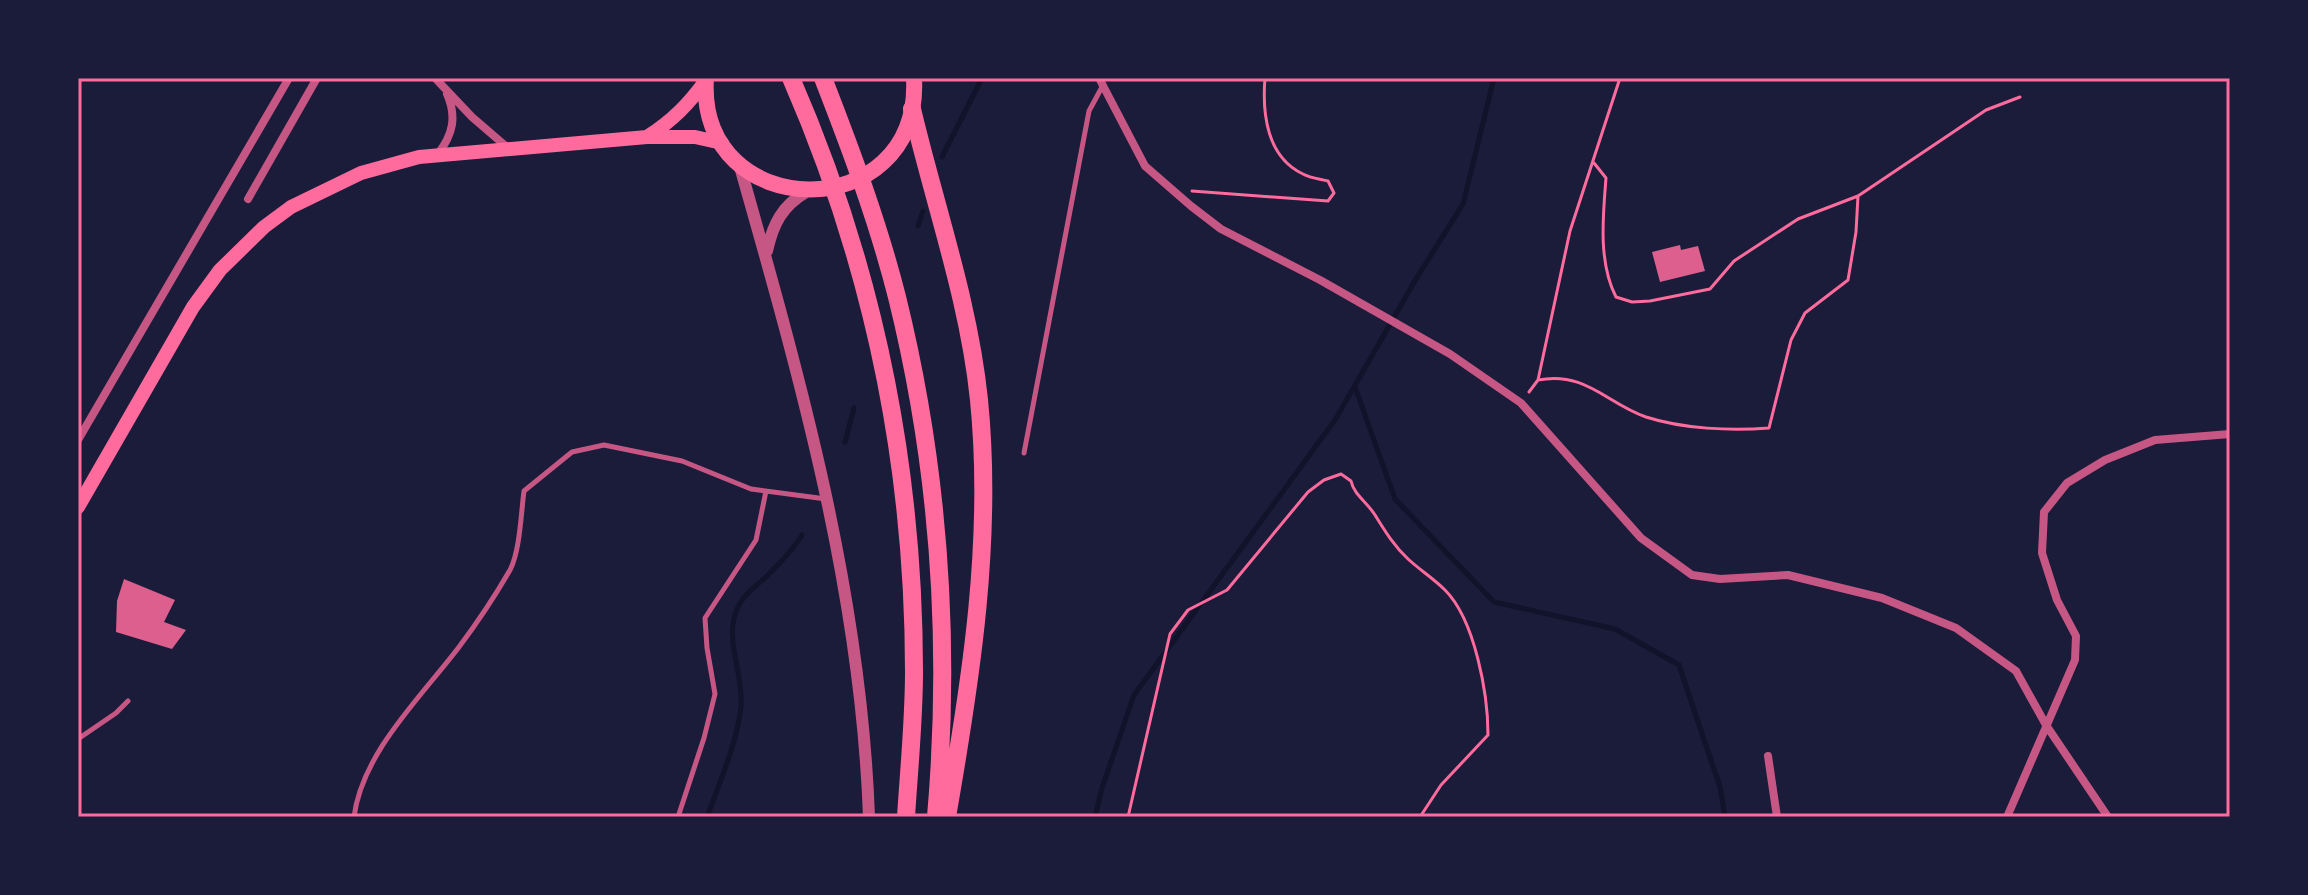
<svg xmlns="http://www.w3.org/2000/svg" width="2308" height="895" font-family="'Noto Sans',sans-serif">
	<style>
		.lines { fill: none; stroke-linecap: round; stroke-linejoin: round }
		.stream { stroke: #12122b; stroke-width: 5 }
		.building { fill: #dd5f8e }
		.path { stroke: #ff6b9d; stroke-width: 3 }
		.service { stroke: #c65784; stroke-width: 5 }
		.minor { stroke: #c65784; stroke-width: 8 }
		.tertiary { stroke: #c65784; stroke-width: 12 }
		.secondary { stroke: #ff6b9d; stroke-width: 14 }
		.primary { stroke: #ff6b9d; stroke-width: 16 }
		.motorway { stroke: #ff6b9d; stroke-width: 18 }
		.neatline { fill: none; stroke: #ff6b9d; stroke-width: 3 }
	</style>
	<rect width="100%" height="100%" fill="#1b1b3a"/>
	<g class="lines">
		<path class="stream" d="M 942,157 L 982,78
			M 918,226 L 923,211
			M 1355,387 L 1395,499 L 1494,602 L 1615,629 L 1679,665 L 1720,787 L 1725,817
			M 845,442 L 854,408
			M 707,817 C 719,784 738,740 741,706 C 744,671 721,636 740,603 C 747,592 757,585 766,577 C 779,564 792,551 802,535
			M 1095,817 L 1102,788 L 1134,695 L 1335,420 L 1416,279 L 1463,204 L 1494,78"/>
	</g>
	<path class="building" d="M 1680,245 L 1681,250 L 1698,246 L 1705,271 L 1660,282 L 1652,252 Z
		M 124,579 L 175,600 L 164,622 L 186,630 L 172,649 L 116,632 L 117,601 Z"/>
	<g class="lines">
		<path class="path" d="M 1594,163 L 1606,178 C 1603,216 1598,262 1616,297 L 1632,302 L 1650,301 L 1710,289 L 1734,261 L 1798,219 L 1858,196 L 1986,110 L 2020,97
			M 1192,191 L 1328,201 L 1334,193 L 1328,181 C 1320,179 1310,178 1303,174 C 1267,157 1262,114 1265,78
			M 1538,380 C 1586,371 1606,403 1646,417 C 1683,429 1731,431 1769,428 L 1791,340 L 1805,313 L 1848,280 L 1856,232 L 1858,196
			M 1529,392 L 1538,380 L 1570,231 L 1620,78
			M 1128,817 L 1170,634 L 1188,610 L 1227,590 L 1308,492 L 1324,480 L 1341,474 L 1351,481 C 1354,495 1367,502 1375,515 C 1385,531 1394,546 1408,559 C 1420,570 1434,579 1445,590 C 1475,620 1488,694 1488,735 L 1441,785 L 1420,817"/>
		<path class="service" d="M 1024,453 L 1089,111 L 1102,87
			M 78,739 L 116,713 L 128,701
			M 354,817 C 362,753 421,697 459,647 C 477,623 495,596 510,570 C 520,551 521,513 524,491 L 572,452 L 604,445 L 682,461 L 751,489 L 826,499
			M 678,817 L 704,738 L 715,694 L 707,648 L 705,618 L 756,540 L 766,491"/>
		<path class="minor" d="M 435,78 L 472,117 L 508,148
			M 1099,78 L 1145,166 L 1191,206 L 1221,229 L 1320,280 L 1450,354 L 1521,403 L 1641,538 L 1692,575 L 1720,579 L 1788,575 L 1882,598 L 1956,628 L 2016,671 L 2046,725 L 2108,817
			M 438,154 C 453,134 457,117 447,94
			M 248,199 L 317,78
			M 78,440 L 289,78
			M 1768,756 L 1777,817
			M 2007,817 L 2075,660 L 2076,636 L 2057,600 L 2042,553 L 2044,512 L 2067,483 L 2105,460 L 2155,440 L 2230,434"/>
		<path class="tertiary" d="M 739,163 C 800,378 861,592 869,817
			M 767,251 C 773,224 782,206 806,192"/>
		<path class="secondary" d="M 647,137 C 672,121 689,104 706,80
			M 78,507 L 193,307 L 220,270 L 264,227 L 291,207 L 361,173 L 419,157 L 647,137 L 695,137 L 722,143"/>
		<path class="primary" d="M 706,78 C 696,225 922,228 914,78"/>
		<path class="motorway" d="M 791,78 C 873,266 914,467 914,672 C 914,720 909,769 906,817
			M 823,78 C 851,150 878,222 897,297 C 939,467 951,643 936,817
			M 912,109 C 935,206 969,301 979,400 C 993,539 971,680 947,817"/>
	</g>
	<rect width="2308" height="895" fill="none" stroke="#1b1b3a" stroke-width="160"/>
	<rect x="80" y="80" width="2148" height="735" class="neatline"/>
</svg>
